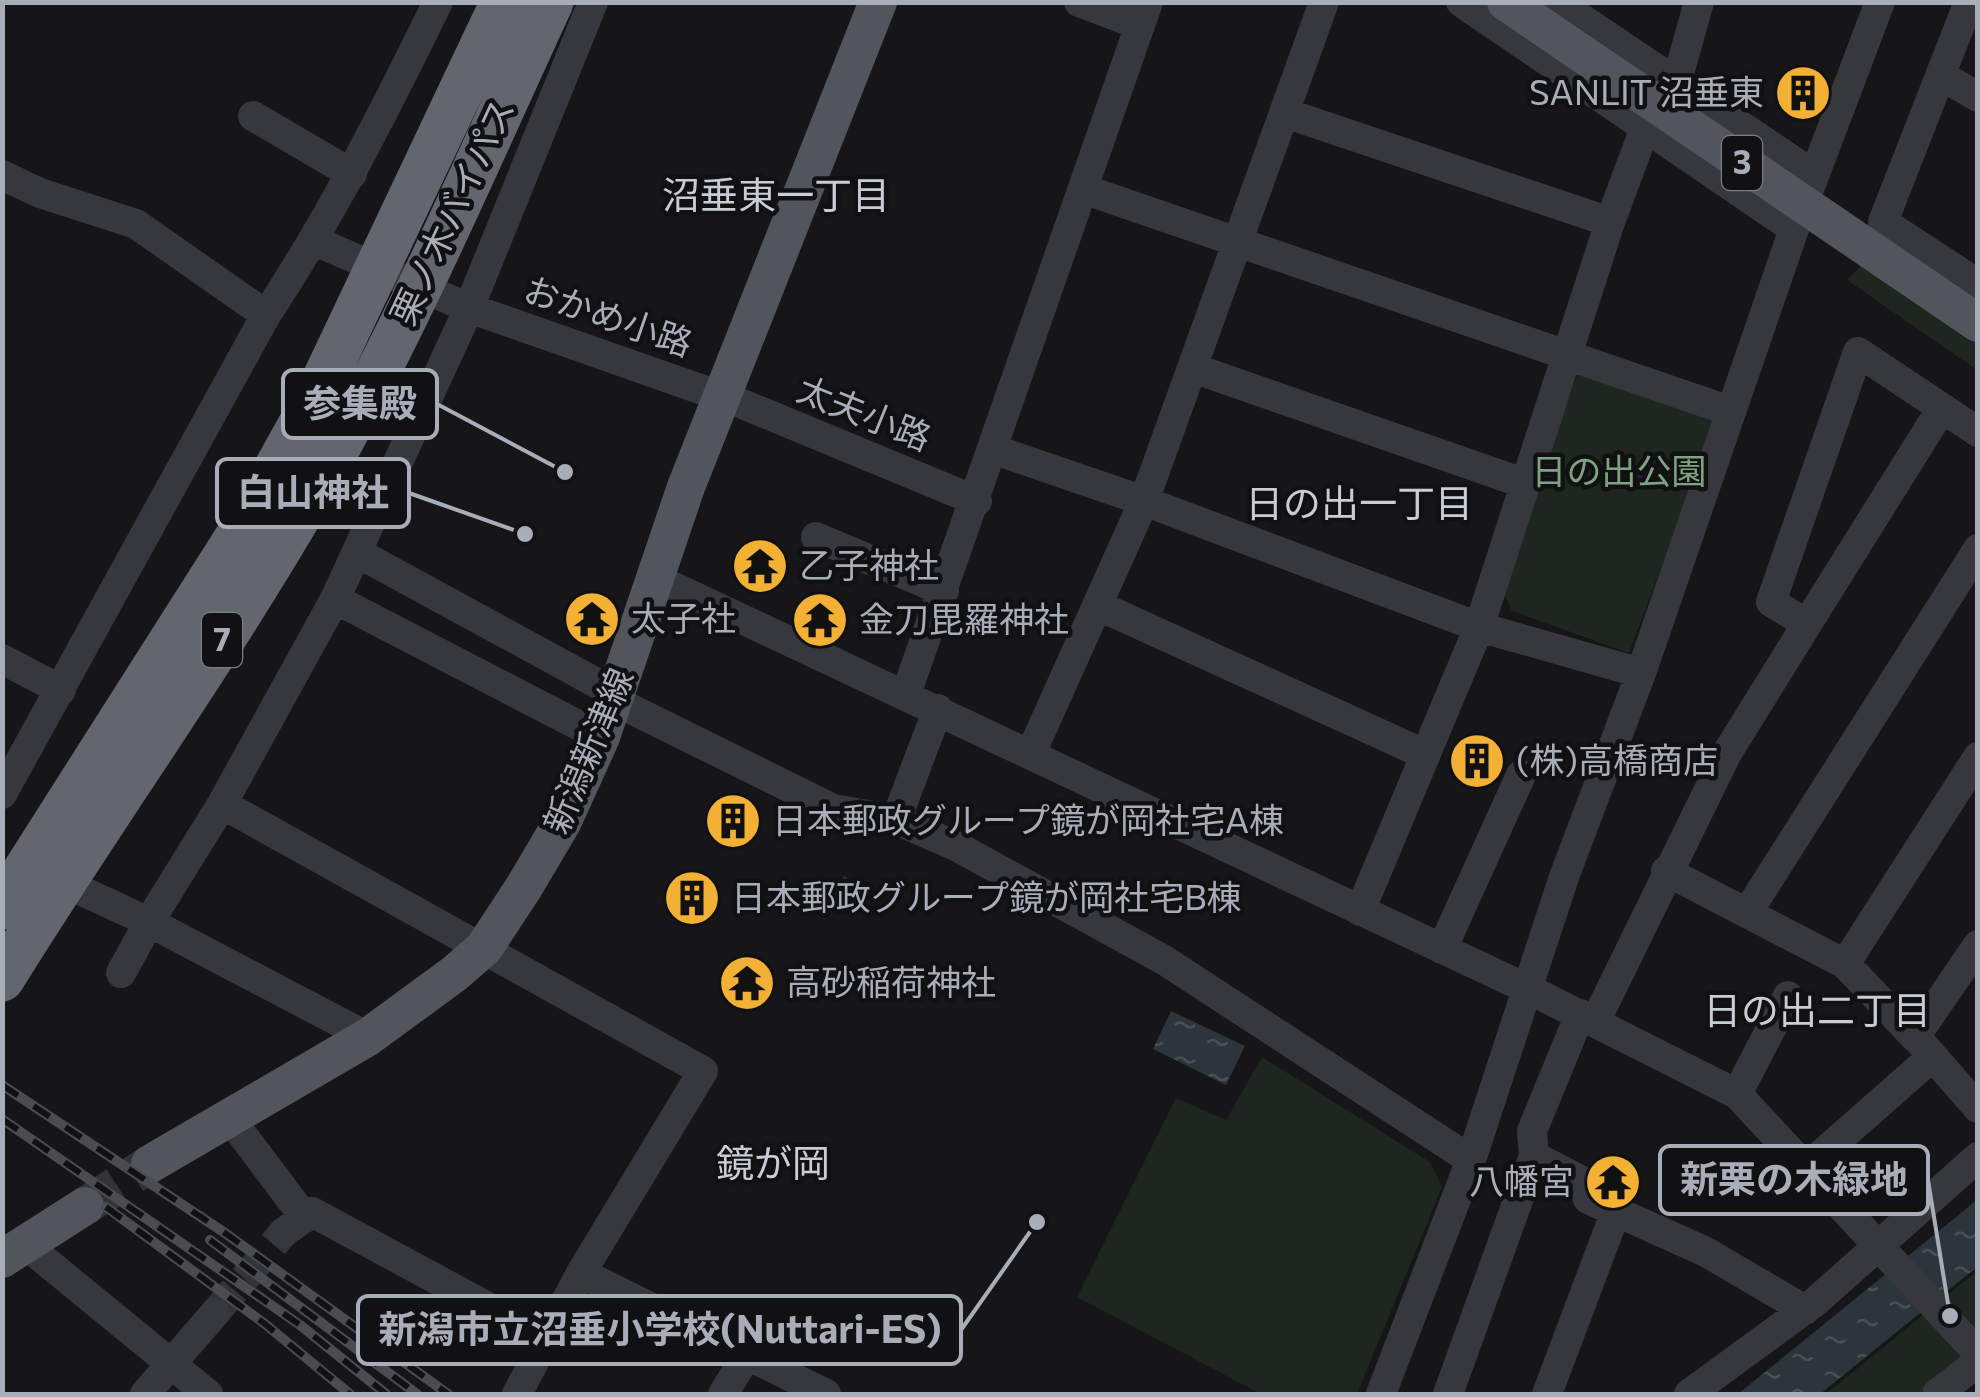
<svg xmlns="http://www.w3.org/2000/svg" width="1980" height="1397" font-family="Commissioner,'Noto Sans JP',sans-serif">
	<style>
		.green { fill: #1e261f }
		.water { fill: url(#water-ripples) }
		.lines { fill: none; stroke-linecap: round; stroke-linejoin: round }
		.minor-tunnel { stroke: #333438; stroke-width: 30; stroke-dasharray: 30 15; stroke-linecap: butt }
		.major-tunnel { stroke: #333438; stroke-width: 38; stroke-dasharray: 38 19; stroke-linecap: butt }
		.minor { stroke: #37383d; stroke-width: 30 }
		.major { stroke: #53555c; stroke-width: 38 }
		.highway { stroke: #63666e; stroke-width: 45 }
		.rail-casing { stroke: #4a4c52; stroke-width: 10 }
		.rail { stroke: #111113; stroke-width: 6; stroke-dasharray: 19; stroke-linecap: butt }
		.major-bridge { stroke: #53555c; stroke-width: 38 }
		.labels { text-anchor: middle; stroke-width: 9; stroke-linejoin: round; paint-order: stroke }
		.shield { fill: #111113; stroke: #7b7e86; stroke-width: 2.5 }
		.shield-label { font-size: 32px; font-weight: bold; fill: #a8adb8 }
		.poi-label { font-size: 35px; fill: #a8adb8; stroke: #111113; text-anchor: start }
		.street-label { font-size: 35px; fill: #a8adb8; stroke: #111113 }
		.park-label { font-size: 35px; fill: #7fa381; stroke: #111113 }
		.neighbourhood-label { font-size: 38px; fill: #c9ccd4; stroke: #111113 }
		.leader { fill: none; stroke: #a8adb8; stroke-width: 4 }
		.callout-dot { fill: #a8adb8; stroke: #111113; stroke-width: 4 }
		.callout { fill: #111113; stroke: #a8adb8; stroke-width: 4 }
		.callout-label { font-size: 38px; text-anchor: middle; font-weight: bold; fill: #a8adb8 }
	</style>
	<defs>
		<pattern id="water-ripples" width="26" height="14" patternUnits="userSpaceOnUse" patternTransform="scale(2.5)"><rect width="26" height="14" fill="#2c353c"/><path d="M2 4q2-2 4 0t4 0M15 11q2-2 4 0t4 0" fill="none" stroke="#485056"/></pattern>
	</defs>
	<rect width="100%" height="100%" fill="#161618"/>
	<path class="green" d="M 1885,242 L 1977,305 L 1977,370 L 1847,280 Z
		M 1581,365 L 1718,416 L 1629,653 L 1512,611 L 1499,584 Z
		M 1262,1057 L 1430,1162 L 1442,1187 L 1357,1394 L 1261,1394 L 1077,1297 L 1176,1098 L 1226,1120 Z
		M 1977,1271 L 1977,1347 L 1919,1394 L 1826,1394 Z"/>
	<path class="water" d="M 844,876 L 873,895 L 862,912 L 833,894 Z
		M 1171,1011 L 1245,1046 L 1226,1085 L 1153,1049 Z
		M 1977,1200 L 1977,1267 L 1820,1394 L 1738,1394 Z"/>
	<g class="lines">
		<path class="minor-tunnel" d="M 215,1313 L 283,1233"/>
		<path class="major-tunnel" d="M 85,1206 L 150,1164"/>
		<path class="minor" d="M 593,2 L 469,308 L 740,403 L 977,501
			M 1079,2 L 1140,25
			M 1461,2 L 1794,229
			M 1557,2 L 1814,175
			M 1969,2 L 1883,222 L 1978,284
			M 1942,76 L 1978,97
			M 1285,113 L 1610,222
			M 253,116 L 352,174
			M 2,175 L 40,193 L 136,224 L 266,315
			M 1083,189 L 1730,411
			M 315,241 L 469,308 L 335,599 L 222,804 L 703,1071 L 581,1273 L 517,1394
			M 1193,368 L 1526,484
			M 995,450 L 1144,501 L 1479,627 L 1641,673
			M 816,537 L 944,591
			M 358,553 L 602,686
			M 657,579 L 1530,990 L 1737,1094 L 1978,1353
			M 335,599 L 601,737
			M 1097,605 L 1424,754
			M 1807,624 L 1942,408
			M 2,659 L 61,690
			M 906,694 L 1148,2
			M 613,700 L 833,809 L 896,820 L 956,846 L 1164,960 L 1471,1160 L 1381,1394
			M 1031,753 L 1144,501 L 1324,2
			M 1978,757 L 1845,964 L 1915,1037 L 1978,945
			M 2,794 L 266,315 C 332,215 385,110 438,2
			M 896,820 L 938,709
			M 1666,871 L 1845,964
			M 65,883 L 149,922 L 222,804
			M 1360,911 L 1479,627 L 1610,222 L 1645,128 L 1676,84 L 1699,2
			M 1747,913 L 1978,549
			M 1442,949 L 1521,775
			M 121,973 L 149,922 L 368,1037
			M 1595,1022 L 1727,753 L 1807,624 L 1771,602 L 1858,352 L 1978,432
			M 1921,1043 L 1978,1108
			M 1737,1094 L 1788,996
			M 229,1117 L 305,1218
			M 1534,1156 L 1580,1180 L 1588,1199 L 1706,1252 L 1805,1310
			M 1471,1160 L 1564,877 L 1641,673 L 1794,229 L 1880,2
			M 1807,1167 L 1932,1057
			M 283,1233 L 312,1212 L 547,1339
			M 26,1245 L 208,1394
			M 581,1273 L 826,1394
			M 145,1394 L 215,1313
			M 723,1394 L 747,1355
			M 1448,1394 L 1534,1156 L 1532,1131 L 1580,1014
			M 1547,1394 L 1616,1211
			M 1689,1394 L 1815,1302 L 1978,1157
			M 1937,1394 L 1978,1362"/>
		<path class="major" d="M 150,1164 L 368,1037 L 454,974 L 484,948 L 524,887 L 563,821 L 601,737 L 686,487 L 878,2
			M 2,1259 L 85,1206"/>
		<path class="highway" d="M 2,907 L 243,528 L 317,395 L 503,2
			M 2,979 C 110,805 231,639 331,460 C 413,313 480,156 551,2"/>
		<g class="rail-casing">
			<path id="rail" d="M 2,1085 L 225,1233 L 448,1394
				M 2,1119 L 300,1325 L 386,1394
				M 106,1207 L 265,1324 L 350,1394
				M 210,1240 L 417,1394"/>
		</g>
		<use href="#rail" class="rail"/>
		<path class="major-bridge" d="M 1506,2 L 1978,323"/>
	</g>
	<defs>
		<g id="building-disc" transform="scale(2.875)"><circle r="9.5" fill="#f2b134" stroke="#111113"/><path d="M-4-6H4V6H1V3H-1V6H-4ZM-2.5-4.3h1.7v1.8h-1.7ZM.8-4.3h1.7v1.8H.8ZM-2.5-1h1.7V.8h-1.7ZM.8-1h1.7V.8H.8Z" fill="#111"/></g>
		<g id="temple-disc" transform="scale(2.875)"><circle r="9.5" fill="#f2b134" stroke="#111113"/><path d="M0-6L5-2H3V0L6.5 2.5H4V6H1.5V3h-3V6H-4V2.5H-6.5L-3 0V-2H-5Z" fill="#111"/></g>
	</defs>
	<g fill-rule="evenodd">
		<use href="#building-disc" x="1803" y="93"/>
		<use href="#temple-disc" x="760" y="566"/>
		<use href="#temple-disc" x="592" y="619"/>
		<use href="#temple-disc" x="820" y="620"/>
		<use href="#building-disc" x="1477" y="761"/>
		<use href="#building-disc" x="733" y="821"/>
		<use href="#building-disc" x="692" y="898"/>
		<use href="#temple-disc" x="747" y="983"/>
		<use href="#temple-disc" x="1613" y="1182"/>
	</g>
	<g class="labels">
		<g class="shield">
			<rect x="1722" y="136" width="40" height="54" rx="8"/>
			<rect x="202" y="613" width="40" height="54" rx="8"/>
		</g>
		<g class="shield-label">
			<text x="1742" y="174">3</text>
			<text x="222" y="651">7</text>
		</g>
		<g class="poi-label">
			<text x="1764" y="105" text-anchor="end">SANLIT 沼垂東</text>
			<text x="799" y="578">乙子神社</text>
			<text x="631" y="631">太子社</text>
			<text x="859" y="632">金刀毘羅神社</text>
			<text x="1516" y="773">(株)高橋商店</text>
			<text x="772" y="833">日本郵政グループ鏡が岡社宅A棟</text>
			<text x="731" y="910">日本郵政グループ鏡が岡社宅B棟</text>
			<text x="786" y="995">高砂稲荷神社</text>
			<text x="1574" y="1194" text-anchor="end">八幡宮</text>
		</g>
		<g class="street-label">
			<text transform="translate(453 212) rotate(-65)" y="12">栗ノ木バイパス</text>
			<text transform="translate(608 317) rotate(19)" y="12">おかめ小路</text>
			<text transform="translate(864 414) rotate(22)" y="12">太夫小路</text>
			<text transform="translate(589 751) rotate(-67)" y="12">新潟新津線</text>
		</g>
		<g class="park-label">
			<text x="1619" y="484">日の出公園</text>
		</g>
		<g class="neighbourhood-label">
			<text x="776" y="209">沼垂東一丁目</text>
			<text x="1359" y="517">日の出一丁目</text>
			<text x="1817" y="1024">日の出二丁目</text>
			<text x="773" y="1177">鏡が岡</text>
		</g>
	</g>
	<path class="leader" d="M565 472L437 404M525 534L409 493M1950 1316L1928 1180M1037 1222L961 1330"/>
	<g class="callout-dot">
		<circle cx="565" cy="472" r="10"/>
		<circle cx="525" cy="534" r="10"/>
		<circle cx="1950" cy="1316" r="10"/>
		<circle cx="1037" cy="1222" r="10"/>
	</g>
	<g class="callout">
		<rect x="283" y="370" width="154" height="68" rx="10"/>
		<rect x="217" y="459" width="192" height="68" rx="10"/>
		<rect x="1660" y="1146" width="268" height="68" rx="10"/>
		<rect x="358" y="1296" width="603" height="68" rx="10"/>
	</g>
	<g class="callout-label">
		<text x="360" y="417">参集殿</text>
		<text x="313" y="506">白山神社</text>
		<text x="1794" y="1193">新栗の木緑地</text>
		<text x="660" y="1343">新潟市立沼垂小学校(Nuttari-ES)</text>
	</g>
	<rect width="1980" height="1397" fill="none" stroke="#a8adb8" stroke-width="10"/>
</svg>
